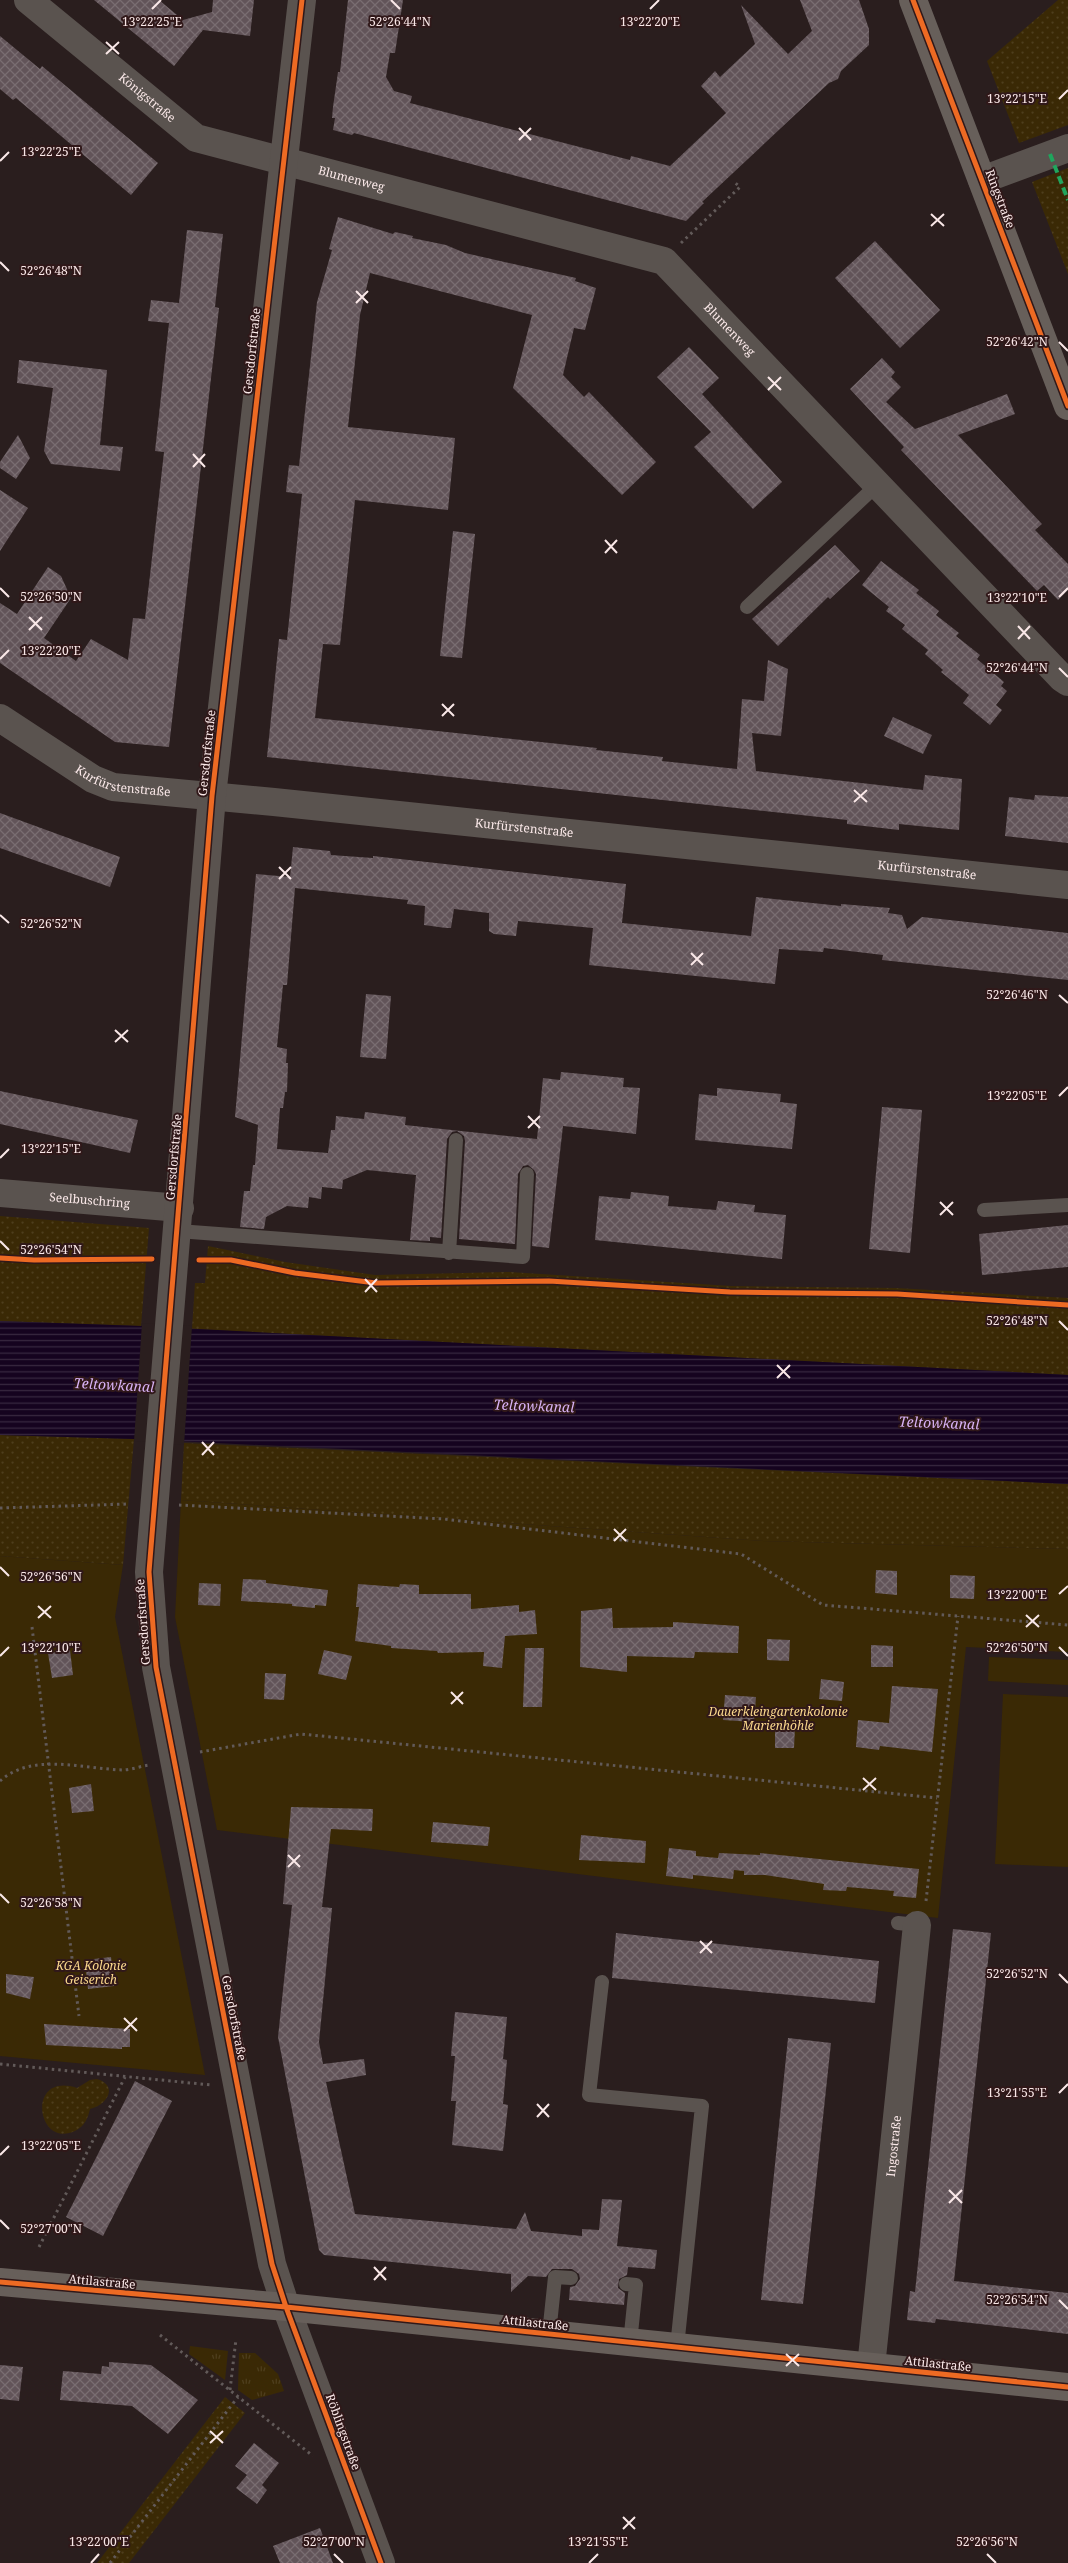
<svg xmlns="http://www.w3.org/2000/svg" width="1068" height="2563" font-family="'Noto Serif',serif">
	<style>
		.grass { fill: url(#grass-tufts) }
		.park { fill: url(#park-dots) }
		.garden { fill: #3a2905 }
		.water { fill: url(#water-rules) }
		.pier { fill: #2a1e1e }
		.building { fill: url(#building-cross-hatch) }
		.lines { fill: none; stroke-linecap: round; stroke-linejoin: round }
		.path { stroke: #625a59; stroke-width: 3; stroke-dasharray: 2.5 4; stroke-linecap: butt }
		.service { stroke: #5a534f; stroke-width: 14 }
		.minor { stroke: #5a534f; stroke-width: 28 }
		.tertiary { stroke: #5a534f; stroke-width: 28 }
		.secondary { stroke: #675f5a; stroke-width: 28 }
		.quiet { stroke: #20a55d; stroke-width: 4; stroke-dasharray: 8 4; stroke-linecap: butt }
		.cycleway-casing { stroke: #301819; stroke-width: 8 }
		.cycleway { stroke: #ed6a23; stroke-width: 5 }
		.ticks { fill: none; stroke: #fae8e8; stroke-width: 2 }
		.labels { text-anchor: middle; stroke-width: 4; stroke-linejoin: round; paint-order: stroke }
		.street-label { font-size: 12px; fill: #fae8e8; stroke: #301819 }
		.park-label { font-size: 12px; font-style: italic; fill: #fbd98d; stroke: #301819 }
		.water-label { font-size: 14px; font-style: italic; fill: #d8b2f5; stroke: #301819 }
		.ticks-label { font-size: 12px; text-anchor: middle; fill: #fae8e8; stroke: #301819; stroke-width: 4; stroke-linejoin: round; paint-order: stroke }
	</style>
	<defs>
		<pattern id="grass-tufts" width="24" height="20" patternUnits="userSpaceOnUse" patternTransform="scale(1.25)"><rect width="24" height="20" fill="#3a2905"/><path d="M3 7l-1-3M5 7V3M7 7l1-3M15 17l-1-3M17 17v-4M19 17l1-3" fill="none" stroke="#4e3e1d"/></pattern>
		<pattern id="park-dots" width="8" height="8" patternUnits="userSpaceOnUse" patternTransform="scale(1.25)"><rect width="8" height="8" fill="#3a2905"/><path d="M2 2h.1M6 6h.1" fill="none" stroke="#4e3e1d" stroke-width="1.8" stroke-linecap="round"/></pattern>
		<pattern id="water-rules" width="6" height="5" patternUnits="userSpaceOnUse" patternTransform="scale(1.25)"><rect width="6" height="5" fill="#15031f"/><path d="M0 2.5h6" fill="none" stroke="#382840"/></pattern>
		<pattern id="building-cross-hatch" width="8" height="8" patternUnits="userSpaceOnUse" patternTransform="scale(1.25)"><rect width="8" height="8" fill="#625459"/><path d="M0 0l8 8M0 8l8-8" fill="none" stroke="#796d71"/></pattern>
	</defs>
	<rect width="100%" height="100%" fill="#2a1e1e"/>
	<path class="grass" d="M 190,2346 L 228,2351 L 225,2380 L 189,2354 Z
		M 239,2353 L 255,2353 L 278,2374 L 284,2391 L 252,2400 L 238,2390 Z"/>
	<path class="park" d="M 1058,0 L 1068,0 L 1068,125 L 1019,143 L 987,61 Z
		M 1068,168 L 1068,274 L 1032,182 Z
		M 0,1216 L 149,1228 L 141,1326 L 0,1321 Z
		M 208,1246 L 285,1262 L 375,1275 L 509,1272 L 731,1286 L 896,1288 L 1068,1298 L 1068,1375 L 192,1329 L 195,1283 L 205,1283 Z
		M 0,1435 L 134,1439 L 123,1565 L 0,1556 Z
		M 184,1443 L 1068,1484 L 1068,1549 L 763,1541 L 181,1500 Z
		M 97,2079 C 119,2086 107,2105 90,2109 C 88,2118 85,2126 75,2131 C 36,2149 26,2071 77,2088 L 90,2080 Z
		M 225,2397 L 245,2413 L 129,2563 L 97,2563 Z"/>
	<path class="garden" d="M 181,1500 L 763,1541 L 1068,1549 L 1068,1652 L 966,1647 L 938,1918 L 217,1830 L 175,1617 Z
		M 0,1556 L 123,1565 L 115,1617 L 205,2075 L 0,2056 Z
		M 989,1657 L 1068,1660 L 1068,1685 L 988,1681 Z
		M 1003,1694 L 1068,1697 L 1068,1867 L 995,1864 Z"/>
	<path class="water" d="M 0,1321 L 141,1326 L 1068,1375 L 1068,1484 L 134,1439 L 0,1435 Z"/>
	<path class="pier" d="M 142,1323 L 192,1326 L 184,1445 L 134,1441 Z"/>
	<path class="building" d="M 94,0 L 159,0 L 183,20 L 212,12 L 213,0 L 254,0 L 250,36 L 203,30 L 174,66 Z
		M 348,0 L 403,0 L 395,53 L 390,53 L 386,77 L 394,91 L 412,96 L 410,103 L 630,160 L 631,156 L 670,166 L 726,113 L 701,86 L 715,71 L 720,77 L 755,44 L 741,5 L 788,54 L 812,31 L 800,0 L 859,0 L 869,29 L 869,45 L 841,71 L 838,79 L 829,83 L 702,202 L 704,203 L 686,221 L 354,133 L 352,135 L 333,130 L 335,118 L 332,118 L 333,107 L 338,72 L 340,72 Z
		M 0,36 L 40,69 L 42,66 L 158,163 L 131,195 L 16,98 L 13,100 L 0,89 Z
		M 338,217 L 393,234 L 395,232 L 413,236 L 412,238 L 446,245 L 465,253 L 576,278 L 575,281 L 596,288 L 585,330 L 574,328 L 563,375 L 584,397 L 589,392 L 656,462 L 622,495 L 513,388 L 532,315 L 370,273 L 360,315 L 348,427 L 455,438 L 448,510 L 355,500 L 340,645 L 323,644 L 315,718 L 597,748 L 596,750 L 663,757 L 662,761 L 737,769 L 742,699 L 764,701 L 768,660 L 788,669 L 781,736 L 752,733 L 756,771 L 923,790 L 925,775 L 962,779 L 959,830 L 899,824 L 899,830 L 847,824 L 847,820 L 267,757 L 279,639 L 287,640 L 302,494 L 286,492 L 289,465 L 299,466 L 317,302 L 332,250 L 329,249 Z
		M 187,230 L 223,234 L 215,307 L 219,308 L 169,747 L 115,742 L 0,663 L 0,603 L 17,614 L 48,567 L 61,576 L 71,598 L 44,638 L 76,661 L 91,639 L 128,660 L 133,618 L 145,619 L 164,452 L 155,451 L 169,323 L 148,321 L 151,300 L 179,303 Z
		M 875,241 L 940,310 L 900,348 L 835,278 Z
		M 689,347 L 719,378 L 702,394 L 782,482 L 753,509 L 694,447 L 711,432 L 657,377 Z
		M 882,358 L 895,372 L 891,377 L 901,387 L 886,402 L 915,429 L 1007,394 L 1015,414 L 958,435 L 1042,524 L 1035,530 L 1068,564 L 1068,590 L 1058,600 L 1044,585 L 1037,591 L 901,450 L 904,447 L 850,389 Z
		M 19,360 L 107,370 L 100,445 L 123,447 L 120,471 L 51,464 L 44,451 L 53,388 L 17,383 Z
		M 18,435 L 30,458 L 16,479 L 0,468 L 0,462 Z
		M 0,490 L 28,508 L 0,551 Z
		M 453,531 L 475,534 L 462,658 L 440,656 Z
		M 835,545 L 860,571 L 830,599 L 828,597 L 778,646 L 752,619 Z
		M 881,561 L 919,590 L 916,593 L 939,611 L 936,615 L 959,633 L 956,636 L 980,655 L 977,659 L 1004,682 L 1001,686 L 1007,691 L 996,705 L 1002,710 L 990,725 L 963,703 L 969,695 L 941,672 L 943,670 L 925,654 L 928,650 L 902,629 L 905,625 L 886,611 L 889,607 L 862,585 Z
		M 893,717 L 932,735 L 923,754 L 884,736 Z
		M 1035,795 L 1068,797 L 1068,843 L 1005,836 L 1009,797 L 1034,800 Z
		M 0,813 L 120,857 L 110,887 L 0,848 Z
		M 293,847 L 330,851 L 331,855 L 373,858 L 373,856 L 626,884 L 622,923 L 751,936 L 756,897 L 841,906 L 841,904 L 890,908 L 888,913 L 902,915 L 907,929 L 922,917 L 1068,933 L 1068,980 L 882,960 L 883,955 L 824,948 L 823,952 L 779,949 L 775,984 L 589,965 L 593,928 L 518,921 L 516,936 L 494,934 L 489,931 L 489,913 L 454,909 L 451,928 L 446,928 L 424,925 L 425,906 L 407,904 L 408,900 L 295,888 L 287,985 L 283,985 L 277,1047 L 287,1049 L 286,1063 L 288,1063 L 287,1092 L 285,1092 L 283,1108 L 280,1108 L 277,1149 L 328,1153 L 331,1130 L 335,1130 L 336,1116 L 364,1119 L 365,1112 L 406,1117 L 405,1125 L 537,1139 L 543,1078 L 560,1080 L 561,1072 L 624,1078 L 623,1087 L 640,1088 L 636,1134 L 563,1126 L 549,1248 L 532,1246 L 536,1174 L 534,1170 L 528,1165 L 523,1166 L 518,1174 L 515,1244 L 459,1239 L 465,1141 L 464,1136 L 457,1131 L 452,1132 L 447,1139 L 441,1238 L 430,1237 L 430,1241 L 410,1240 L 416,1175 L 367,1170 L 343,1180 L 342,1189 L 322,1187 L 321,1199 L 309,1197 L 308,1208 L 287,1206 L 266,1217 L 264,1229 L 240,1227 L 244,1191 L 250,1191 L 253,1165 L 255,1165 L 258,1125 L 235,1117 L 256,874 L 290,877 Z
		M 366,994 L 391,996 L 386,1059 L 360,1057 Z
		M 717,1088 L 781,1094 L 780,1102 L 797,1104 L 792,1149 L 695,1140 L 699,1094 L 717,1096 Z
		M 0,1091 L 138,1120 L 130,1153 L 0,1124 Z
		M 882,1107 L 922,1110 L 910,1253 L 869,1249 Z
		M 631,1192 L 669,1196 L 668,1206 L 716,1210 L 718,1201 L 755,1205 L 754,1212 L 786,1215 L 782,1259 L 595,1240 L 599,1196 L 630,1199 Z
		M 1068,1225 L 1068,1267 L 982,1275 L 979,1234 Z
		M 876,1570 L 897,1571 L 897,1595 L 875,1593 Z
		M 950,1575 L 975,1576 L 974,1599 L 950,1598 Z
		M 243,1579 L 266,1580 L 266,1583 L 328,1590 L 326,1606 L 315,1605 L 315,1608 L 292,1606 L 292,1604 L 241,1601 Z
		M 199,1583 L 221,1584 L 220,1606 L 198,1605 Z
		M 358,1584 L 399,1587 L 400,1584 L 419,1585 L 419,1594 L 471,1594 L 471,1609 L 519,1605 L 519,1612 L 535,1610 L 537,1634 L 505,1636 L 502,1668 L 483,1666 L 484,1652 L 438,1653 L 437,1651 L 391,1648 L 391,1646 L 355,1641 L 359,1607 L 356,1607 Z
		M 612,1608 L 613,1628 L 673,1627 L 673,1622 L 739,1626 L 738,1653 L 695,1652 L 694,1658 L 627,1656 L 627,1672 L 580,1667 L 581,1611 Z
		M 767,1639 L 790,1640 L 789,1661 L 767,1660 Z
		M 871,1645 L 893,1646 L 893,1667 L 871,1667 Z
		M 525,1648 L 544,1648 L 542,1707 L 523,1707 Z
		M 70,1650 L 73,1675 L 52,1678 L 48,1653 Z
		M 324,1650 L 352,1656 L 346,1680 L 318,1674 Z
		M 265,1673 L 286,1674 L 284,1700 L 264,1699 Z
		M 821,1679 L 844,1682 L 842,1701 L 819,1699 Z
		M 892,1686 L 938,1689 L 932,1752 L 880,1746 L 879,1750 L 856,1747 L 858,1720 L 889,1723 Z
		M 725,1695 L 756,1697 L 754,1722 L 723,1720 Z
		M 775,1728 L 795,1728 L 794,1748 L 775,1748 Z
		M 91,1784 L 94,1811 L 72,1813 L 69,1788 Z
		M 291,1807 L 373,1809 L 372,1831 L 331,1829 L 322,1907 L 332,1908 L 319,2042 L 323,2064 L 364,2059 L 366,2075 L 326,2082 L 355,2214 L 516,2229 L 525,2212 L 531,2231 L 582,2236 L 582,2229 L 599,2230 L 602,2199 L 622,2200 L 617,2246 L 657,2250 L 655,2269 L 628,2267 L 627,2275 L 619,2279 L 618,2288 L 625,2293 L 624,2305 L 569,2300 L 570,2287 L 575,2286 L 580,2279 L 579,2274 L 572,2269 L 552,2269 L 546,2277 L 528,2276 L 511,2292 L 511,2274 L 324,2255 L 319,2250 L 278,2037 L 292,1905 L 283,1904 Z
		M 433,1822 L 490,1827 L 488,1846 L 431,1842 Z
		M 581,1835 L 646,1841 L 645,1863 L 579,1860 Z
		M 669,1848 L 696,1851 L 696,1856 L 718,1858 L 719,1853 L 760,1855 L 760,1853 L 919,1869 L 916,1898 L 893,1896 L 894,1891 L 847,1887 L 846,1891 L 823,1890 L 824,1884 L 765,1875 L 744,1875 L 744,1871 L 734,1870 L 733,1879 L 693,1875 L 693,1879 L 666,1876 Z
		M 953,1929 L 991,1933 L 954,2281 L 1068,2293 L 1068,2334 L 936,2319 L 935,2323 L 907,2320 L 910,2291 L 915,2292 Z
		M 616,1933 L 879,1961 L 875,2003 L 612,1978 Z
		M 111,1957 L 114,1986 L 88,1989 L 85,1960 Z
		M 6,1974 L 34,1977 L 30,1999 L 6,1993 Z
		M 455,2012 L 507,2017 L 503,2059 L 507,2060 L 503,2104 L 508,2105 L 503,2151 L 452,2145 L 456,2101 L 451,2101 L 455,2056 L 451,2056 Z
		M 44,2024 L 130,2029 L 130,2047 L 122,2047 L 122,2049 L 46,2045 Z
		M 788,2038 L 831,2043 L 803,2304 L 761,2300 Z
		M 135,2081 L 172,2101 L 103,2236 L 66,2217 Z
		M 109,2362 L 151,2365 L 198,2400 L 168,2434 L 132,2406 L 60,2400 L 63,2371 L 101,2374 L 102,2366 L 109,2367 Z
		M 0,2365 L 23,2367 L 19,2401 L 0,2399 Z
		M 254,2443 L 279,2463 L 262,2485 L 267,2490 L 257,2504 L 236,2488 L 247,2475 L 235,2466 Z
		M 320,2528 L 333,2563 L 280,2563 L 273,2546 Z"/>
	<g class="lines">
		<path class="path" d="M 681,243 L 740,187 L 733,181
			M 179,1505 L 444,1519 L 741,1554 L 823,1605 L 1068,1625
			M 0,1508 L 128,1504
			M 32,1627 L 79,2016
			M 200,1752 L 301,1734 L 937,1798
			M 0,1781 C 32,1752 84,1769 123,1770 C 131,1770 141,1766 149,1765
			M 926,1901 L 958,1616
			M 0,2064 L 211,2085
			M 39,2247 L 125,2077
			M 160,2335 L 313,2456
			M 230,2390 L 236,2339
			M 110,2563 L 238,2397"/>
		<path class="service" d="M 747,607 L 878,484
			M 984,1210 L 1068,1205
			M 178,1231 L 523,1257 L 527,1174
			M 449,1253 L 456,1140
			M 898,1923 L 917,1925
			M 602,1982 L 589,2095 L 702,2106 L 677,2347
			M 626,2284 L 636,2285 L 630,2343
			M 549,2334 L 555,2277 L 571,2278"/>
		<g class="minor">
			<path id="s1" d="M 28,0 L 196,138 L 664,261 L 1062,678 L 1068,682"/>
			<path d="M 982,180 L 1068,148"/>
			<path id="s2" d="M 0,718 L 93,779 L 113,787 L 274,802 L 1068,885"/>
			<path id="s3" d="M 0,1193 L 180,1208"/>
			<path id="s4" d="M 871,2367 L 917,1925"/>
		</g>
		<path class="tertiary" d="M 302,0 L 212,796 L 149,1572 L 156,1667 L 272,2264 L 286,2307 L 381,2563"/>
		<path class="secondary" d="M 913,0 L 1068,406
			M 0,2282 L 286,2307 L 1068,2387"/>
		<path class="quiet" d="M 1050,154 L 1068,200"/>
		<g class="cycleway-casing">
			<path id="cycleway" d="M 302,0 L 212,796 L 149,1572 L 156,1667 L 272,2264 L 286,2307 L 381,2563
				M 913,0 L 1068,406
				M 0,1258 L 34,1260 L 152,1259
				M 199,1260 L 231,1260 L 295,1273 L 376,1283 L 549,1281 L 730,1292 L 897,1294 L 1068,1305
				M 0,2282 L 286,2307 L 1068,2387"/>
		</g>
		<use href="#cycleway" class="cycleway"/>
	</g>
	<path class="ticks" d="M 391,0 L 400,9M 152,9 L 161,0M 650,9 L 659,0M 106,42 L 119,54M 106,54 L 119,42M 1059,99 L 1068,90M 519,128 L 531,140M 519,140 L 531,128M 0,161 L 9,152M 931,214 L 944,226M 931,226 L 944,214M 0,262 L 9,271M 356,291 L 368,303M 356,303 L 368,291M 1059,342 L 1068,351M 768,377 L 781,390M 768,390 L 781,377M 193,454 L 205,467M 193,467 L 205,454M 605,540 L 617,553M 605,553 L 617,540M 0,588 L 9,597M 1059,597 L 1068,588M 29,617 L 42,630M 1018,626 L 1030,639M 29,630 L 42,617M 1018,639 L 1030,626M 0,659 L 9,650M 1059,668 L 1068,677M 442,704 L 454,716M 442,716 L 454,704M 854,790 L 867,802M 854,802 L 867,790M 279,867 L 291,879M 279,879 L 291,867M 0,915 L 9,923M 691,953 L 703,965M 691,965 L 703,953M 1059,995 L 1068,1003M 115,1030 L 128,1042M 115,1042 L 128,1030M 1059,1096 L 1068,1087M 528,1116 L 540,1128M 528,1128 L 540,1116M 0,1158 L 9,1149M 940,1202 L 953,1215M 940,1215 L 953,1202M 0,1241 L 9,1250M 365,1279 L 377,1292M 365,1292 L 377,1279M 1059,1321 L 1068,1330M 777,1365 L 790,1378M 777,1378 L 790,1365M 202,1442 L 214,1455M 202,1455 L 214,1442M 614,1529 L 626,1541M 614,1541 L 626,1529M 0,1567 L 9,1576M 1059,1594 L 1068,1586M 38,1606 L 51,1618M 1026,1615 L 1039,1627M 38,1618 L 51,1606M 1026,1627 L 1039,1615M 1059,1647 L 1068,1656M 0,1656 L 9,1647M 451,1692 L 463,1704M 451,1704 L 463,1692M 863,1778 L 876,1790M 863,1790 L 876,1778M 288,1855 L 300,1867M 288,1867 L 300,1855M 0,1894 L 9,1903M 700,1941 L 712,1953M 700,1953 L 712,1941M 1059,1974 L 1068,1983M 124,2018 L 137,2031M 124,2031 L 137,2018M 1059,2093 L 1068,2084M 537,2104 L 549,2117M 537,2117 L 549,2104M 0,2155 L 9,2146M 949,2190 L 962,2203M 949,2203 L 962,2190M 0,2220 L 9,2229M 374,2267 L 386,2280M 374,2280 L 386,2267M 1059,2300 L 1068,2309M 786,2354 L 799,2366M 786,2366 L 799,2354M 210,2431 L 223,2443M 210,2443 L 223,2431M 623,2517 L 635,2529M 623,2529 L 635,2517M 334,2554 L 343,2563M 987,2554 L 996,2563M 91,2563 L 99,2554M 589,2563 L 598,2554"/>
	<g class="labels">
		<g class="street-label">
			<text dy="4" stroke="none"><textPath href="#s1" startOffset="154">Königstraße</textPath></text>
			<text dy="4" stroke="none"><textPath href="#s1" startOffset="378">Blumenweg</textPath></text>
			<text transform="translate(1000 199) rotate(69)" y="4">Ringstraße</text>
			<text dy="4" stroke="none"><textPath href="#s1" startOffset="796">Blumenweg</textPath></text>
			<text transform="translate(252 351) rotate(-84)" y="4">Gersdorfstraße</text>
			<text transform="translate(207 753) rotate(-84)" y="4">Gersdorfstraße</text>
			<text dy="4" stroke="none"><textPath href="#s2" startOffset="141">Kurfürstenstraße</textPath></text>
			<text dy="4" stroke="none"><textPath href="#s2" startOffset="546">Kurfürstenstraße</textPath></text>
			<text dy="4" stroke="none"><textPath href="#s2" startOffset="951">Kurfürstenstraße</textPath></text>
			<text transform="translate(174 1157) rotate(-85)" y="4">Gersdorfstraße</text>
			<text dy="4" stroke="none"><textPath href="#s3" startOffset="90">Seelbuschring</textPath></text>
			<text transform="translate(143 1622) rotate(-94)" y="4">Gersdorfstraße</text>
			<text transform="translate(234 2018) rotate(79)" y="4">Gersdorfstraße</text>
			<text dy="4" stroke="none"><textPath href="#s4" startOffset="222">Ingostraße</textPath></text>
			<text transform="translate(102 2282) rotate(5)" y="4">Attilastraße</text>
			<text transform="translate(535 2323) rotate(6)" y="4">Attilastraße</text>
			<text transform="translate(938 2364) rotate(6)" y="4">Attilastraße</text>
			<text transform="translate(343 2432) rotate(70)" y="4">Röblingstraße</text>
		</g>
		<g class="park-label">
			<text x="778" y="1716">Dauerkleingartenkolonie<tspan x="778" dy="14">Marienhöhle</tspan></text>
			<text x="91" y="1970">KGA Kolonie<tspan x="91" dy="14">Geiserich</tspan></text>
		</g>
		<g class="water-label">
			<text transform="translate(114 1385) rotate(3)" y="5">Teltowkanal</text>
			<text transform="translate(534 1406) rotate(2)" y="5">Teltowkanal</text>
			<text transform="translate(939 1423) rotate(2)" y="5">Teltowkanal</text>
		</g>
	</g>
	<g class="ticks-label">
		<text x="152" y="26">13°22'25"E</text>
		<text x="400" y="26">52°26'44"N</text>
		<text x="650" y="26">13°22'20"E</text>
		<text x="1017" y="103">13°22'15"E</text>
		<text x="51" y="156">13°22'25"E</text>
		<text x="51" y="275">52°26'48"N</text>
		<text x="1017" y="346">52°26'42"N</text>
		<text x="51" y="601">52°26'50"N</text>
		<text x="1017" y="602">13°22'10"E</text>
		<text x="51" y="655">13°22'20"E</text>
		<text x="1017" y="672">52°26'44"N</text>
		<text x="51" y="928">52°26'52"N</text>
		<text x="1017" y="999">52°26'46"N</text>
		<text x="1017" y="1100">13°22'05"E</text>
		<text x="51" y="1153">13°22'15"E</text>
		<text x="51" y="1254">52°26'54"N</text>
		<text x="1017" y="1325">52°26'48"N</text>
		<text x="51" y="1581">52°26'56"N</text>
		<text x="1017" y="1599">13°22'00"E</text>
		<text x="1017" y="1652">52°26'50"N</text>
		<text x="51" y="1652">13°22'10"E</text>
		<text x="51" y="1907">52°26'58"N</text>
		<text x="1017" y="1978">52°26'52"N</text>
		<text x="1017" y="2097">13°21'55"E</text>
		<text x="51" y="2150">13°22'05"E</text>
		<text x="51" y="2233">52°27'00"N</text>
		<text x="1017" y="2304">52°26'54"N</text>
		<text x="99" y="2546">13°22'00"E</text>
		<text x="334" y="2546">52°27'00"N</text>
		<text x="598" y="2546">13°21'55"E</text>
		<text x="987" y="2546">52°26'56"N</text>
	</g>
</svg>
